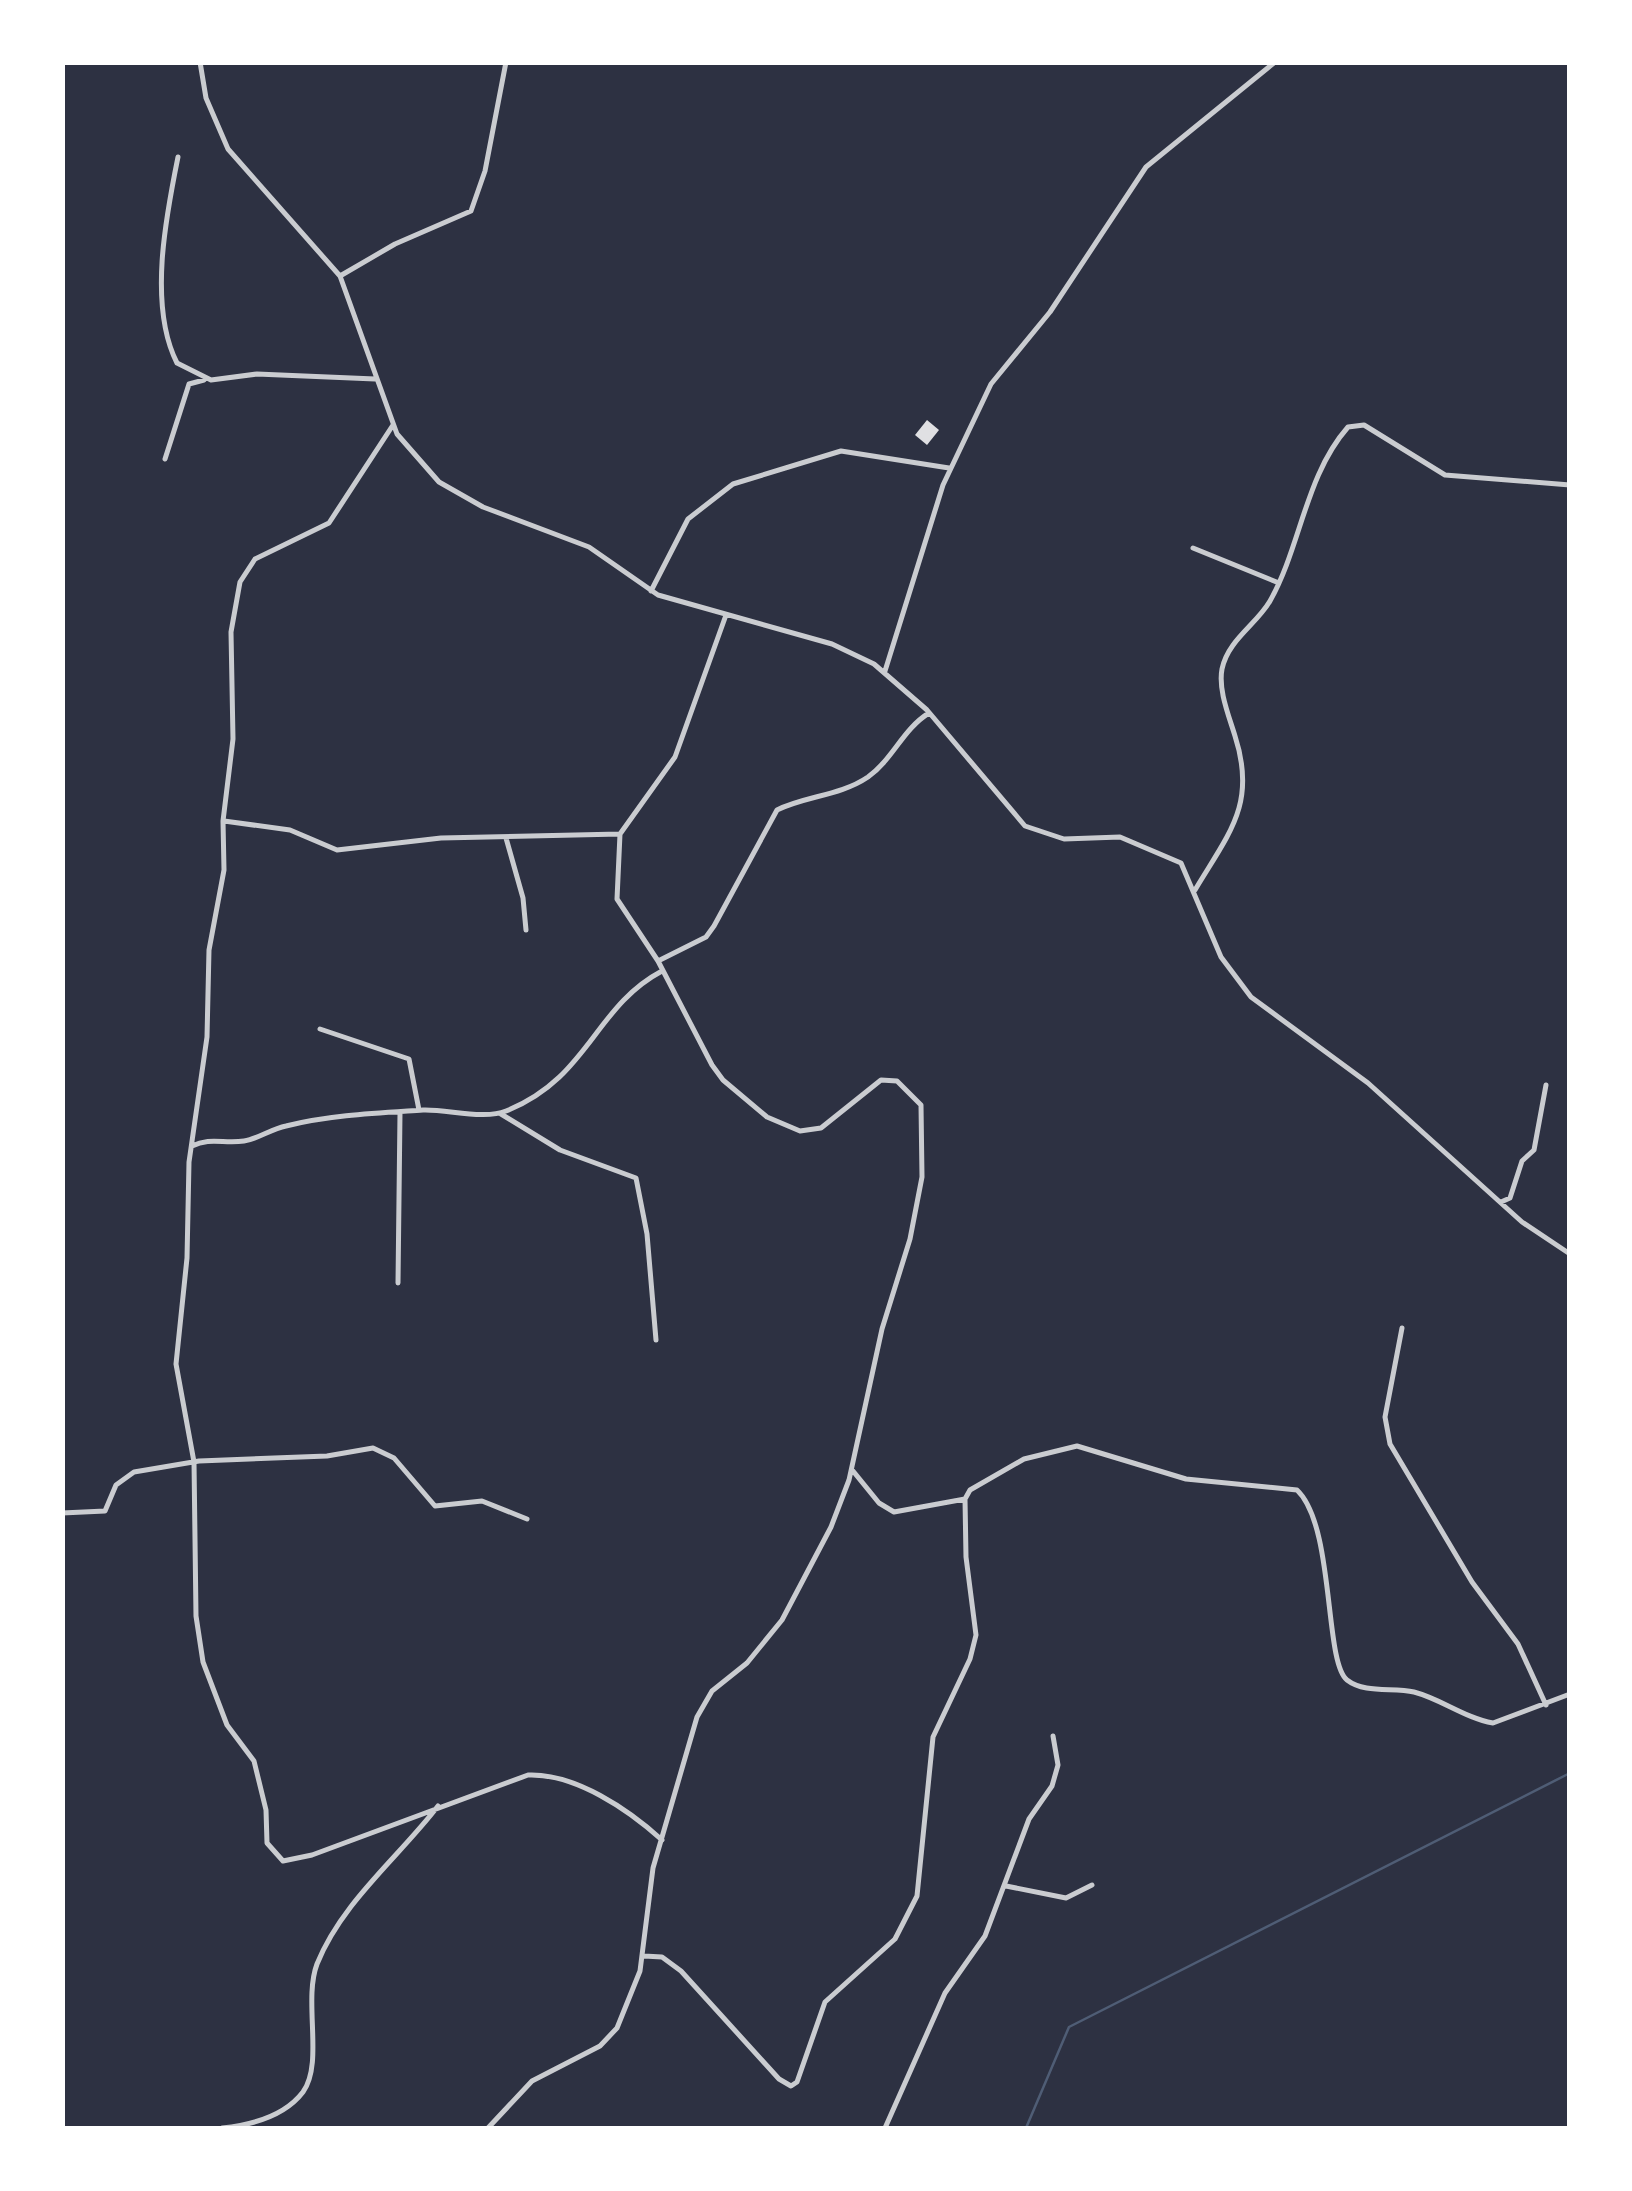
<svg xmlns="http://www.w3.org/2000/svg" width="1632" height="2191" font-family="Ubuntu,sans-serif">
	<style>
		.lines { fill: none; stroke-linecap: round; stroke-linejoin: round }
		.stream { stroke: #4f5d75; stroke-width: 2.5 }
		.building { fill: #e0e0e3 }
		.minor { stroke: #caccd0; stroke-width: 5 }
	</style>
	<rect width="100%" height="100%" fill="#2d3142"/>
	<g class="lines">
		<path class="stream" d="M 1026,2128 L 1069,2027 L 1570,1773"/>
	</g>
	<path class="building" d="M 927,420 L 939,430 L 927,445 L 915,435 Z"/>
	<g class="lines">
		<path class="minor" d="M 200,62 L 206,98 L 228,149 L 340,276 L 397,434 L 439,482 L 483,507 L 589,547 L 658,595 L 832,644 L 874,664 L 927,710 L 1025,826 L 1064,839 L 1120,837 L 1181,863 L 1221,957 L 1251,997 L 1368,1083 L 1522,1222 L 1570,1254
			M 178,157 C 166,216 148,306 177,363 L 211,380 L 257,374 L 375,379
			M 340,276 L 395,244 L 471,211 L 485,171 L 506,62
			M 393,425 L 329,523 L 255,559 L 240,582 L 231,632 L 233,739 L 223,821 L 224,870 L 209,950 L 207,1037 L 189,1162 L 187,1258 L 176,1364 L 194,1462 L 196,1616 L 203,1662 L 227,1725 L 254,1761 L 266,1810 L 267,1843 L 283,1861 L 312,1855 L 528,1775 C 575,1773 629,1810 662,1840
			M 165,459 L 189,384 L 204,380
			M 1193,548 L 1279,583
			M 651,591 L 688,519 L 733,484 L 841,451 L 949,468
			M 885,671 L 943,485 L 991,384 L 1050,312 L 1146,167 L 1275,62
			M 224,821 L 290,830 L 337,850 L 441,838 L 620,834
			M 506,838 L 523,898 L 526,930
			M 1195,890 C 1229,833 1257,804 1235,736 C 1229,716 1218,690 1222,669 C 1228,640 1256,625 1270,601 C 1301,546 1305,476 1348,427 L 1364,425 L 1445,475 L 1570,485
			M 658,961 L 706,937 L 714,926 L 777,810 C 805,796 840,796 868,777 C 893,759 903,729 929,713
			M 320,1029 L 409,1059 L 419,1110
			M 501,1114 L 560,1150 L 636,1178 L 647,1234 L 656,1340
			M 192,1146 C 210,1137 224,1144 244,1141 C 258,1139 271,1129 286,1126 C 330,1115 378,1113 423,1110 C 447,1109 484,1120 506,1111 C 589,1078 594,1007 662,971
			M 1501,1202 L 1510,1198 L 1522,1161 L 1534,1150 L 1546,1085
			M 398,1283 L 400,1113
			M 1402,1328 L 1385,1417 L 1390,1444 L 1472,1582 L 1518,1644 L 1546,1705
			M 853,1471 L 879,1503 L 894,1512 L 965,1499
			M 62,1513 L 105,1511 L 116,1485 L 134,1472 L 199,1461 L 327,1456 L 373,1448 L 394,1458 L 435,1506 L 482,1501 L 527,1519
			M 1006,1886 L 1066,1898 L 1092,1885
			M 644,1956 L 662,1957 L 681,1971 L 779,2079 L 791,2086 L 797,2082 L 825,2002 L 895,1939 L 917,1896 L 933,1737 L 970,1659 L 976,1635 L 966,1557 L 965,1499 L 970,1490 L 1024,1459 L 1077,1446 L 1186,1479 L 1297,1490 C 1335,1526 1324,1662 1347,1680 C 1365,1694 1393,1687 1414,1692 C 1441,1699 1465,1718 1493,1723 L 1570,1694
			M 222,2128 C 251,2125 284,2117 303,2092 C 324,2063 303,2001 317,1964 C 342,1902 398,1858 438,1806
			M 488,2128 L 532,2081 L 600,2046 L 617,2028 L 640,1971 L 653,1868 L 697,1717 L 712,1691 L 747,1663 L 782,1620 L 831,1527 L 849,1480 L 882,1329 L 910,1239 L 922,1177 L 921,1105 L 897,1081 L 881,1080 L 821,1128 L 800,1131 L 767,1117 L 723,1080 L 712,1065 L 658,961 L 617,899 L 620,834 L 675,757 L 726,615
			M 885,2128 L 945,1993 L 985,1936 L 1029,1819 L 1052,1786 L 1058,1765 L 1053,1736"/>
	</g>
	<rect width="1632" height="2191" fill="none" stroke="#ffffff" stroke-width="130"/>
</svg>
